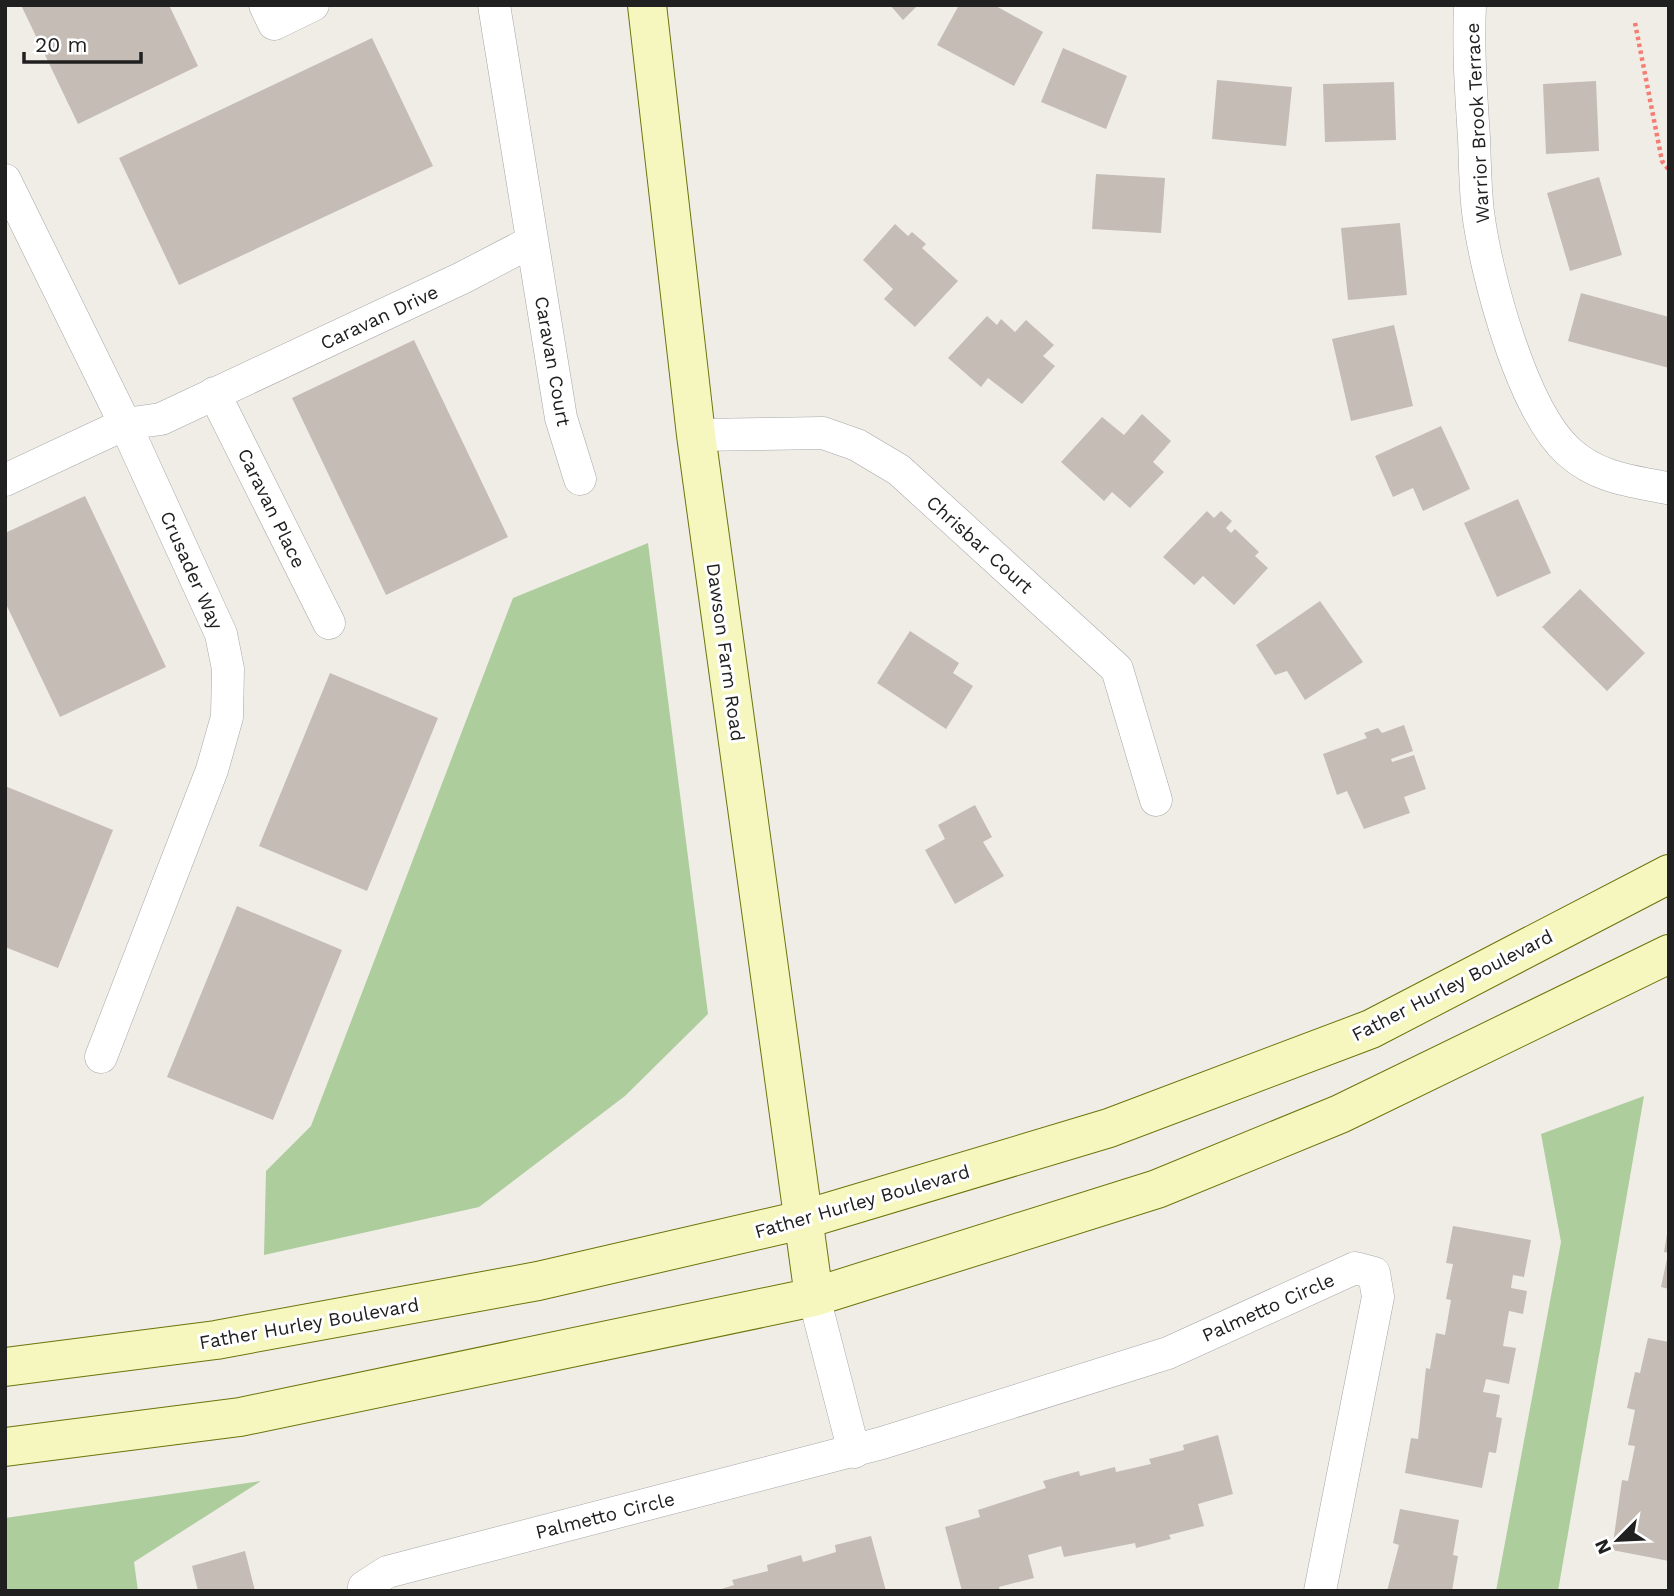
<svg xmlns="http://www.w3.org/2000/svg" width="1674" height="1596" font-family="'Work Sans',sans-serif">
	<style>
		.forest { fill: #adcd9d }
		.building { fill: #c5bcb6 }
		.lines { fill: none; stroke-linecap: round; stroke-linejoin: round }
		.street-casing { stroke: #a7a7a7; stroke-width: 33 }
		.secondary-casing { stroke: #6c740a; stroke-width: 40 }
		.path { stroke: #f47d74; stroke-width: 4.5; stroke-dasharray: 3.5 3.5; stroke-linecap: butt }
		.street { stroke: #fff; stroke-width: 32 }
		.secondary { stroke: #f6f7be; stroke-width: 38 }
		.labels { text-anchor: middle; stroke-width: 6; stroke-linejoin: round; paint-order: stroke }
		.street-label { font-size: 19px; fill: #202020; stroke: #fff }
	</style>
	<rect width="100%" height="100%" fill="#f0ede7"/>
	<path class="forest" d="M 648,543 L 708,1014 L 625,1096 L 479,1207 L 264,1255 L 266,1171 L 311,1126 L 513,598 Z
		M 1644,1096 L 1558,1591 L 1496,1591 L 1561,1242 L 1541,1134 Z
		M 261,1481 L 134,1562 L 138,1591 L 5,1591 L 5,1518 Z"/>
	<path class="building" d="M 21,5 L 169,5 L 198,66 L 78,124 Z
		M 890,5 L 918,5 L 903,20 Z
		M 959,5 L 994,5 L 1043,32 L 1014,86 L 937,45 Z
		M 372,38 L 433,166 L 179,285 L 119,158 Z
		M 1063,48 L 1127,76 L 1106,129 L 1041,102 Z
		M 1217,80 L 1292,87 L 1286,146 L 1212,139 Z
		M 1596,81 L 1599,151 L 1546,154 L 1543,84 Z
		M 1394,82 L 1396,140 L 1325,142 L 1323,84 Z
		M 1096,174 L 1165,178 L 1161,233 L 1092,229 Z
		M 1599,177 L 1622,255 L 1570,271 L 1547,193 Z
		M 1400,223 L 1407,295 L 1348,300 L 1341,228 Z
		M 895,224 L 908,236 L 912,232 L 926,244 L 922,248 L 958,281 L 915,327 L 884,299 L 893,289 L 863,260 Z
		M 1581,293 L 1669,317 L 1669,368 L 1568,341 Z
		M 987,316 L 997,325 L 1001,319 L 1015,332 L 1026,320 L 1054,345 L 1043,356 L 1055,366 L 1022,404 L 988,378 L 981,387 L 948,358 Z
		M 1394,325 L 1413,406 L 1351,421 L 1332,339 Z
		M 414,340 L 508,537 L 386,595 L 292,398 Z
		M 1142,414 L 1171,441 L 1153,462 L 1164,472 L 1130,508 L 1112,492 L 1104,501 L 1061,462 L 1102,417 L 1124,435 Z
		M 1441,426 L 1470,489 L 1423,511 L 1413,488 L 1393,497 L 1375,456 Z
		M 85,496 L 166,667 L 60,717 L 5,602 L 5,533 Z
		M 1518,499 L 1551,573 L 1497,597 L 1464,523 Z
		M 1207,511 L 1214,518 L 1221,511 L 1232,521 L 1226,528 L 1231,533 L 1235,529 L 1259,552 L 1255,556 L 1268,568 L 1234,605 L 1203,576 L 1194,585 L 1163,557 Z
		M 1580,589 L 1645,653 L 1607,691 L 1542,627 Z
		M 1320,601 L 1363,662 L 1305,700 L 1287,671 L 1275,675 L 1256,645 Z
		M 910,631 L 959,663 L 953,673 L 973,686 L 946,729 L 877,683 Z
		M 330,673 L 438,718 L 367,891 L 259,846 Z
		M 1404,725 L 1413,751 L 1391,759 L 1392,762 L 1414,755 L 1426,789 L 1404,797 L 1410,813 L 1364,829 L 1347,791 L 1337,795 L 1323,754 L 1367,738 L 1364,733 L 1378,728 L 1382,733 Z
		M 5,786 L 113,830 L 58,968 L 5,947 Z
		M 975,805 L 992,837 L 983,842 L 1004,876 L 955,904 L 925,850 L 945,839 L 938,825 Z
		M 237,906 L 342,950 L 273,1120 L 167,1077 Z
		M 1453,1226 L 1531,1240 L 1524,1277 L 1513,1275 L 1511,1288 L 1527,1291 L 1523,1314 L 1509,1311 L 1503,1346 L 1516,1348 L 1509,1384 L 1486,1379 L 1483,1392 L 1500,1395 L 1496,1417 L 1502,1418 L 1496,1453 L 1489,1452 L 1482,1488 L 1405,1473 L 1411,1438 L 1418,1439 L 1426,1368 L 1430,1369 L 1436,1333 L 1445,1335 L 1451,1300 L 1446,1299 L 1453,1264 L 1446,1263 Z
		M 1667,1234 L 1669,1234 L 1669,1253 L 1664,1252 Z
		M 1668,1254 L 1669,1254 L 1669,1289 L 1661,1287 Z
		M 1648,1338 L 1669,1342 L 1669,1561 L 1612,1550 L 1622,1480 L 1628,1481 L 1635,1446 L 1628,1445 L 1635,1410 L 1627,1408 L 1635,1372 L 1640,1373 Z
		M 1218,1435 L 1233,1494 L 1198,1504 L 1204,1526 L 1169,1535 L 1171,1539 L 1136,1548 L 1135,1543 L 1064,1557 L 1061,1546 L 1028,1555 L 1034,1578 L 999,1587 L 1000,1591 L 962,1591 L 945,1527 L 980,1517 L 978,1510 L 1046,1488 L 1043,1481 L 1079,1471 L 1080,1476 L 1115,1467 L 1116,1472 L 1151,1464 L 1149,1459 L 1184,1450 L 1183,1445 Z
		M 1400,1509 L 1459,1520 L 1453,1555 L 1458,1556 L 1452,1591 L 1387,1591 L 1399,1545 L 1393,1543 Z
		M 871,1536 L 886,1591 L 715,1591 L 734,1585 L 732,1580 L 768,1571 L 767,1565 L 801,1555 L 803,1562 L 836,1552 L 835,1545 Z
		M 245,1551 L 255,1591 L 198,1591 L 192,1566 Z"/>
	<g class="lines">
		<g class="street-casing">
			<path id="street" d="M 265,5 L 274,24 L 313,5
				M 494,5 L 561,418 L 580,479
				M 1470,5 C 1468,50 1471,93 1474,138 C 1475,162 1475,188 1478,212 C 1486,275 1522,410 1569,452 C 1598,478 1631,481 1667,488
				M 5,180 L 125,424 L 221,634 L 228,669 L 227,717 L 212,770 L 101,1057
				M 214,393 L 329,623
				M 696,435 L 823,433 L 857,445 L 899,470 L 1117,669 L 1156,800
				M 5,480 L 125,424 L 161,419 L 462,278 L 531,242
				M 814,1297 L 854,1452
				M 364,1591 L 364,1587 L 387,1572 L 882,1443 L 1168,1353 L 1355,1268 L 1374,1273 L 1378,1297 L 1320,1591"/>
		</g>
		<g class="secondary-casing">
			<path id="secondary" d="M 647,5 L 696,435 L 814,1297
				M 5,1367 L 216,1340 L 538,1281 L 802,1220 L 1109,1128 L 1371,1029 L 1669,874
				M 5,1447 L 240,1417 L 814,1297 L 1157,1189 L 1340,1114 L 1669,954"/>
		</g>
		<path class="path" d="M 1635,23 L 1662,161 L 1669,170"/>
		<use href="#street" class="street"/>
		<use href="#secondary" class="secondary"/>
	</g>
	<g class="labels">
		<g class="street-label">
			<text transform="translate(1477 123) rotate(-93)" y="7">Warrior Brook Terrace</text>
			<text transform="translate(379 317) rotate(-25)" y="7">Caravan Drive</text>
			<text transform="translate(553 361) rotate(80)" y="7">Caravan Court</text>
			<text transform="translate(272 508) rotate(64)" y="7">Caravan Place</text>
			<text transform="translate(980 544) rotate(42)" y="7">Chrisbar Court</text>
			<text transform="translate(192 570) rotate(66)" y="7">Crusader Way</text>
			<text transform="translate(726 652) rotate(82)" y="7">Dawson Farm Road</text>
			<text transform="translate(1452 985) rotate(-27)" y="7">Father Hurley Boulevard</text>
			<text transform="translate(862 1201) rotate(-16)" y="7">Father Hurley Boulevard</text>
			<text transform="translate(1268 1307) rotate(-24)" y="7">Palmetto Circle</text>
			<text transform="translate(309 1323) rotate(-10)" y="7">Father Hurley Boulevard</text>
			<text transform="translate(605 1515) rotate(-14)" y="7">Palmetto Circle</text>
		</g>
	</g>
	<rect width="1674" height="1596" fill="none" stroke="#202020" stroke-width="14"/>
	<g transform="translate(1618 1540) rotate(246)" stroke="#ffffff" stroke-width="5" paint-order="stroke">
	<path d="M0-5L12 26L0 18L-12 26Z" fill="#202020"/>
	<text y="-10" font-size="19" font-weight="bold" text-anchor="middle" fill="#202020">N</text>
	</g>
	<path d="M24 52v10h117v-10" fill="none" stroke="#202020" stroke-width="3.5"/>
	<text x="35" y="52" font-size="21" fill="#202020" stroke="#ffffff" stroke-width="5" paint-order="stroke">20 m</text>
</svg>
